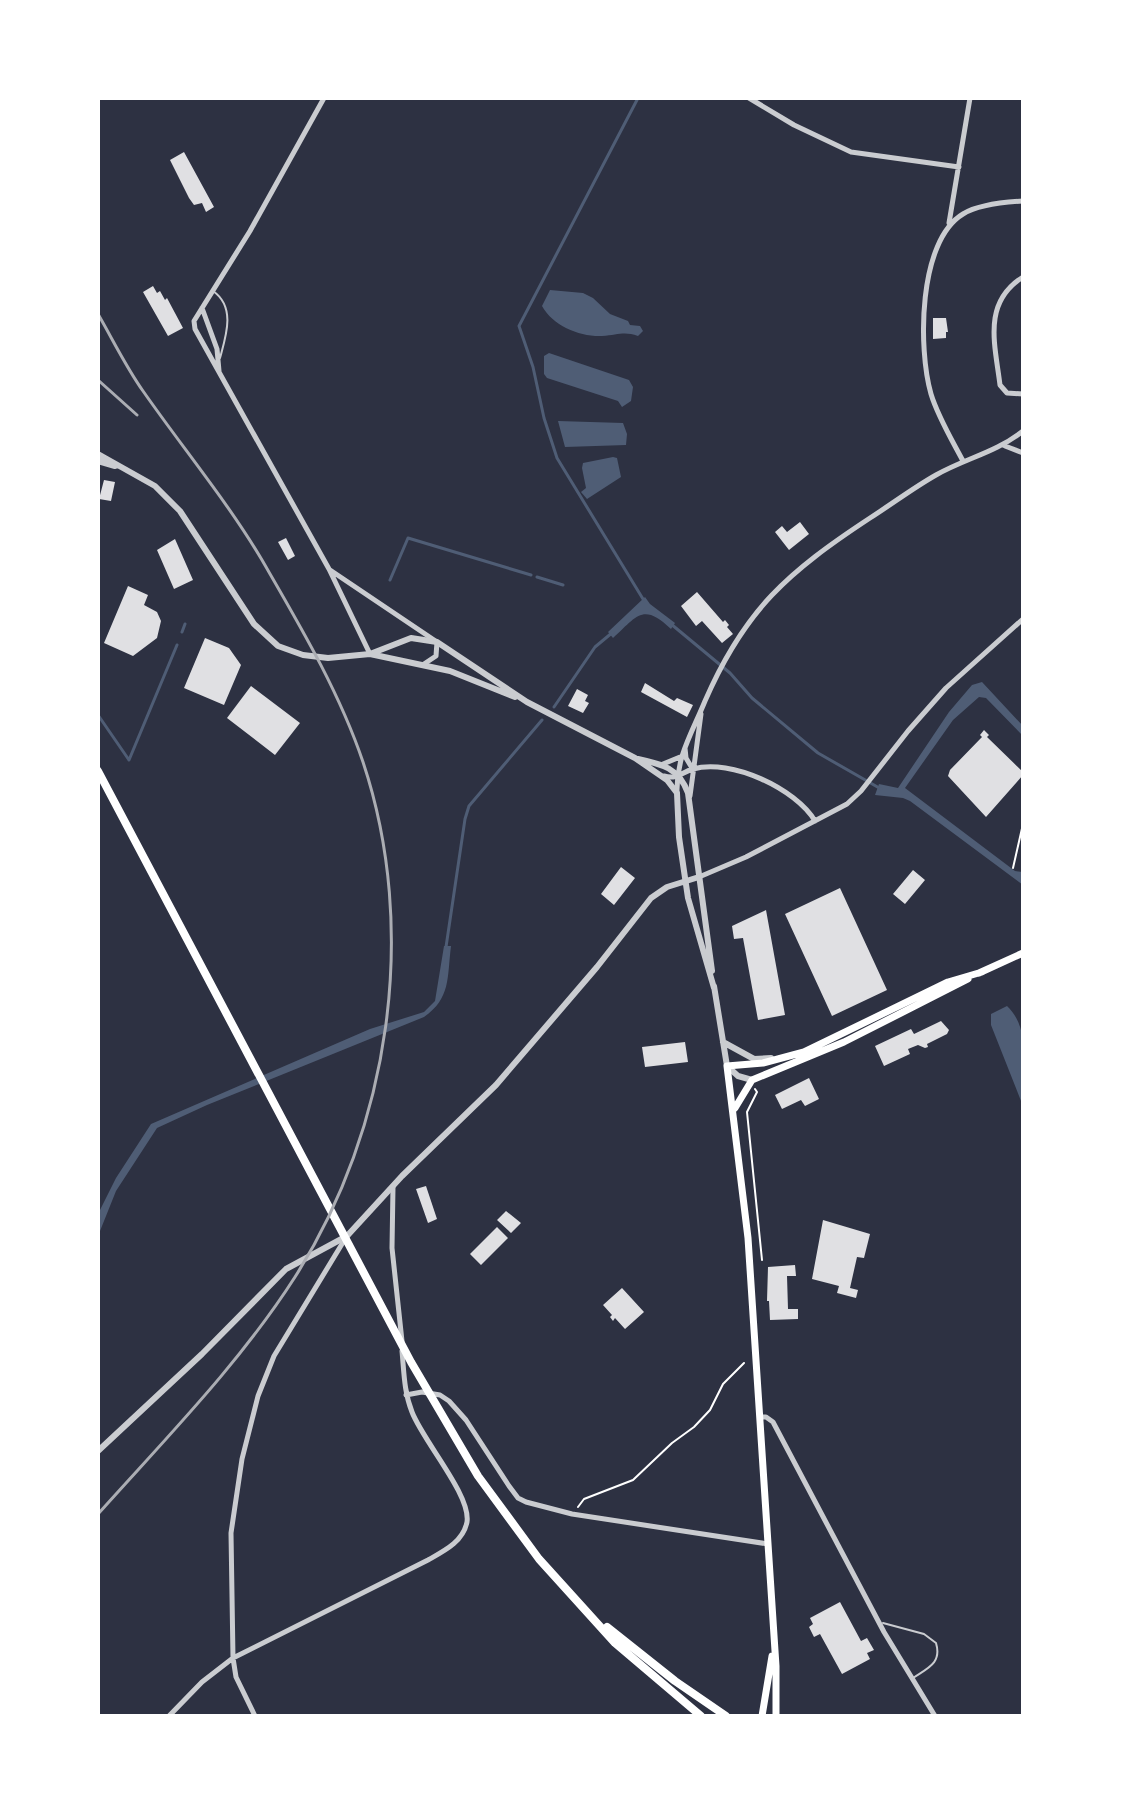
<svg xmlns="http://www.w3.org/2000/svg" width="1121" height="1814" font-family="Signika,sans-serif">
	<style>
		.water { fill: #4f5d75 }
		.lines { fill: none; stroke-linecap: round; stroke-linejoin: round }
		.stream { stroke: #4f5d75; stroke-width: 3 }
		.building { fill: #e0e0e3 }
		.path { stroke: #fff; stroke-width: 2 }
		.service { stroke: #caccd0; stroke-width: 2 }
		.minor { stroke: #caccd0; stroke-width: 5 }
		.tertiary { stroke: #caccd0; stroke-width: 6 }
		.secondary { stroke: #fff; stroke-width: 7 }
		.primary { stroke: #fff; stroke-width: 8 }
		.rail { stroke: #abadb3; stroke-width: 3 }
	</style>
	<rect width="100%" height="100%" fill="#2d3142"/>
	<path class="water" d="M 550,290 L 583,293 L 593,298 L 610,314 L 628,321 L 630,325 L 640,326 L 643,331 L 638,336 C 624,331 618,335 602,336 C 580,337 553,326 542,306 Z
		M 549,353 L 629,380 L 633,387 L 631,401 L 622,407 L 618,401 L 547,378 L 544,374 L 544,356 Z
		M 558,421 L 623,423 L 627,434 L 626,445 L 565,447 Z
		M 613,457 L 617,458 L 621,477 L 587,499 L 581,492 L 586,488 L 582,468 L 583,463 Z
		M 645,597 L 650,604 L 675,623 L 671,629 C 643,602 637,616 613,638 L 608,632 Z
		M 982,682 L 1023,726 L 1023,736 L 986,698 L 979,697 L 953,720 L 905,788 L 1015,871 L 1023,872 L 1023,885 L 910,801 L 903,798 L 875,795 L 879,784 L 898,788 L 949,712 L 972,685 Z
		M 444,946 L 451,946 C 447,978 451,998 424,1017 L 207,1105 L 157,1128 L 116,1191 L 98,1236 L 98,1214 L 116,1178 L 151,1124 L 370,1029 L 424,1012 L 435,1001 Z
		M 1007,1006 C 1032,1029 1023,1075 1023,1106 L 991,1025 L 991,1014 Z"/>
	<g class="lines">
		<path class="stream" d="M 638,98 L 519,326 L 533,367 L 544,418 L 557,458 L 643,599
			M 537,577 L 563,585
			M 390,580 L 408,538 L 531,575
			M 671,624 L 730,673 L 752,698 L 818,753 L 881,789
			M 182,632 L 185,624
			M 554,707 L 595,647 L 613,632
			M 98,715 L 129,760
			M 129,760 L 177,645
			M 446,947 L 465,819 L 469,806 L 542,720"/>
	</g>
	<path class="building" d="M 184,152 L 214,207 L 206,212 L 202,203 L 194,205 L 189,198 L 170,160 Z
		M 153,286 L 157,293 L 160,291 L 165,300 L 167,298 L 183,328 L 168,336 L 143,292 Z
		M 933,318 L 946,318 L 948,332 L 946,332 L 946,338 L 933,339 Z
		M 104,480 L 115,482 L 111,501 L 99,499 Z
		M 800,522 L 809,534 L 789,550 L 775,532 L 782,526 L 787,532 Z
		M 286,538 L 295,556 L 288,560 L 278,542 Z
		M 175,539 L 193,580 L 174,589 L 157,550 Z
		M 128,586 L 148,595 L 144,605 L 157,612 L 161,621 L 157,638 L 133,656 L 104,643 Z
		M 697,592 L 723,622 L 725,620 L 729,625 L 727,627 L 733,634 L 722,643 L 702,621 L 696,626 L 681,606 Z
		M 205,638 L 229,648 L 241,665 L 224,705 L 184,688 Z
		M 645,683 L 674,701 L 677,698 L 693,705 L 687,717 L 641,692 Z
		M 251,686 L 300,723 L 275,755 L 227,718 Z
		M 577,689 L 588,695 L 585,701 L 589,703 L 583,713 L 568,706 Z
		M 984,730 L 989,735 L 987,737 L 1023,772 L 1023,775 L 986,817 L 948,776 L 950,770 L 982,737 L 980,735 Z
		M 621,867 L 635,878 L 614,905 L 601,894 Z
		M 913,870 L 925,880 L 905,904 L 893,894 Z
		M 840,888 L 887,990 L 832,1016 L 785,914 Z
		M 766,910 L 785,1015 L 758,1020 L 743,938 L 734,939 L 732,926 Z
		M 941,1021 L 949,1030 L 947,1034 L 927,1044 L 928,1047 L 925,1048 L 918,1045 L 908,1049 L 910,1054 L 884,1066 L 875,1046 L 911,1029 L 914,1034 Z
		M 685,1042 L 688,1062 L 645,1067 L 642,1047 Z
		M 809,1078 L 819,1099 L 805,1106 L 801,1100 L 782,1109 L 775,1095 Z
		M 426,1186 L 437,1219 L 428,1223 L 416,1189 Z
		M 506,1211 L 521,1223 L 511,1233 L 497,1220 Z
		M 823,1220 L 870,1234 L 864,1258 L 857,1257 L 850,1288 L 858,1290 L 856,1298 L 837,1293 L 839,1286 L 812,1279 Z
		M 497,1227 L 508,1238 L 481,1265 L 470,1254 Z
		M 795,1265 L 796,1276 L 787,1276 L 788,1309 L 798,1309 L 798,1319 L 770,1320 L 769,1301 L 767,1301 L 768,1267 Z
		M 622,1288 L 644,1312 L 625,1329 L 615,1318 L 613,1321 L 610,1317 L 612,1315 L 603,1305 Z
		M 840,1602 L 861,1641 L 867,1638 L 874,1650 L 867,1653 L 870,1659 L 842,1674 L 820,1634 L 814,1637 L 809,1627 L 813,1624 L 810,1618 Z"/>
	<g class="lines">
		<path class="path" d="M 1013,868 L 1023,824
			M 755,1089 L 757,1092 L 747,1112 L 762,1260
			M 578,1507 L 584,1499 L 633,1480 L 672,1443 L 694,1427 L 710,1410 L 723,1384 L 744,1363"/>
		<path class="service" d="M 213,291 C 236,307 226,336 220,358
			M 883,1623 L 924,1634 L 936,1643 C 942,1663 928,1668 913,1678"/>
		<path class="minor" d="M 324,98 L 250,231 L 194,321 L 195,329 L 329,569 L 370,654
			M 749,98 L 794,125 L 851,152 L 959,167
			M 949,223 L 970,98
			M 1023,277 C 982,303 995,344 1000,385 L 1007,393 L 1023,394
			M 202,308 L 217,349 L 219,371
			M 1005,446 L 1023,453
			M 963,461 C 952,440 938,417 931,394 C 918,349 918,241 963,214 C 979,204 1005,202 1023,201
			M 330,570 L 437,642 L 436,656 L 424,664
			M 685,748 L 686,758 L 692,768
			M 663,764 L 680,757
			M 664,776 C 678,780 682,772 693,769 C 731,758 796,789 815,821
			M 677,793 C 676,757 692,733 705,701 C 745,609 788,572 870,518 C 892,504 913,488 936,475 C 966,458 995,453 1023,431
			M 690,796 L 701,714
			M 699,877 L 746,857 L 847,804 L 861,791 L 908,731 L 946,688 L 1023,619
			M 393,1187 L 392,1248 L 402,1341
			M 406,1395 L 422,1392 L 440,1395 L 449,1401 L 466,1420 L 509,1486 L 518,1498 L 526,1502 L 572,1514 L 768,1544
			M 760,1417 L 766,1417 L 773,1422 L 884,1632 L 935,1716
			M 169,1716 L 202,1682 L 233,1658 L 428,1560 C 444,1551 463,1542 467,1522 C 471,1495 423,1441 412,1412 C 404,1392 404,1372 402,1351
			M 255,1716 L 236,1677 L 233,1658 L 231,1533 L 242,1459 L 258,1396 L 274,1356 L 345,1239"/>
		<path class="tertiary" d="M 98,454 L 155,486 L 180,511 L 254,624 L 278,646 L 303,655 L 328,658 L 370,654 L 411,638 L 437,642 L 527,702 L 635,758 L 667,780 L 677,793 L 679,837 L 688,898 L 714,988
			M 98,461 L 115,466
			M 370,654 L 450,671 L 515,697
			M 638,759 C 662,764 679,768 688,793 L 712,971
			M 714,986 L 727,1066 L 738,1076 L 752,1080
			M 723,1042 L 754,1059 L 771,1058
			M 98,1451 L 202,1354 L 286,1269 L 347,1236 L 402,1176 L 496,1085 L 597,967 L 651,898 L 667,887 L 699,877"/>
		<path class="secondary" d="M 979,973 L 1023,953
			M 735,1108 L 752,1080 L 844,1042 L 968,979
			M 762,1716 L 772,1656
			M 776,1716 L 776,1666 L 748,1238 L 727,1066 L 763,1063 L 804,1052 L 948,982 L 982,972"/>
		<path class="primary" d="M 98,771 L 411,1362 L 478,1476 L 539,1559 L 615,1643 L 701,1716
			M 607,1627 L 675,1681 L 726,1716"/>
		<path class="rail" d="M 98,314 C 113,340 126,367 143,391 C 182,447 227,501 262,560 C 299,624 339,691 363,762 C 419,930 390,1128 295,1277 C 240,1363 166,1438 98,1514
			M 98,380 L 137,415"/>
	</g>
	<rect width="1121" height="1814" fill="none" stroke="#ffffff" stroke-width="200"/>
</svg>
